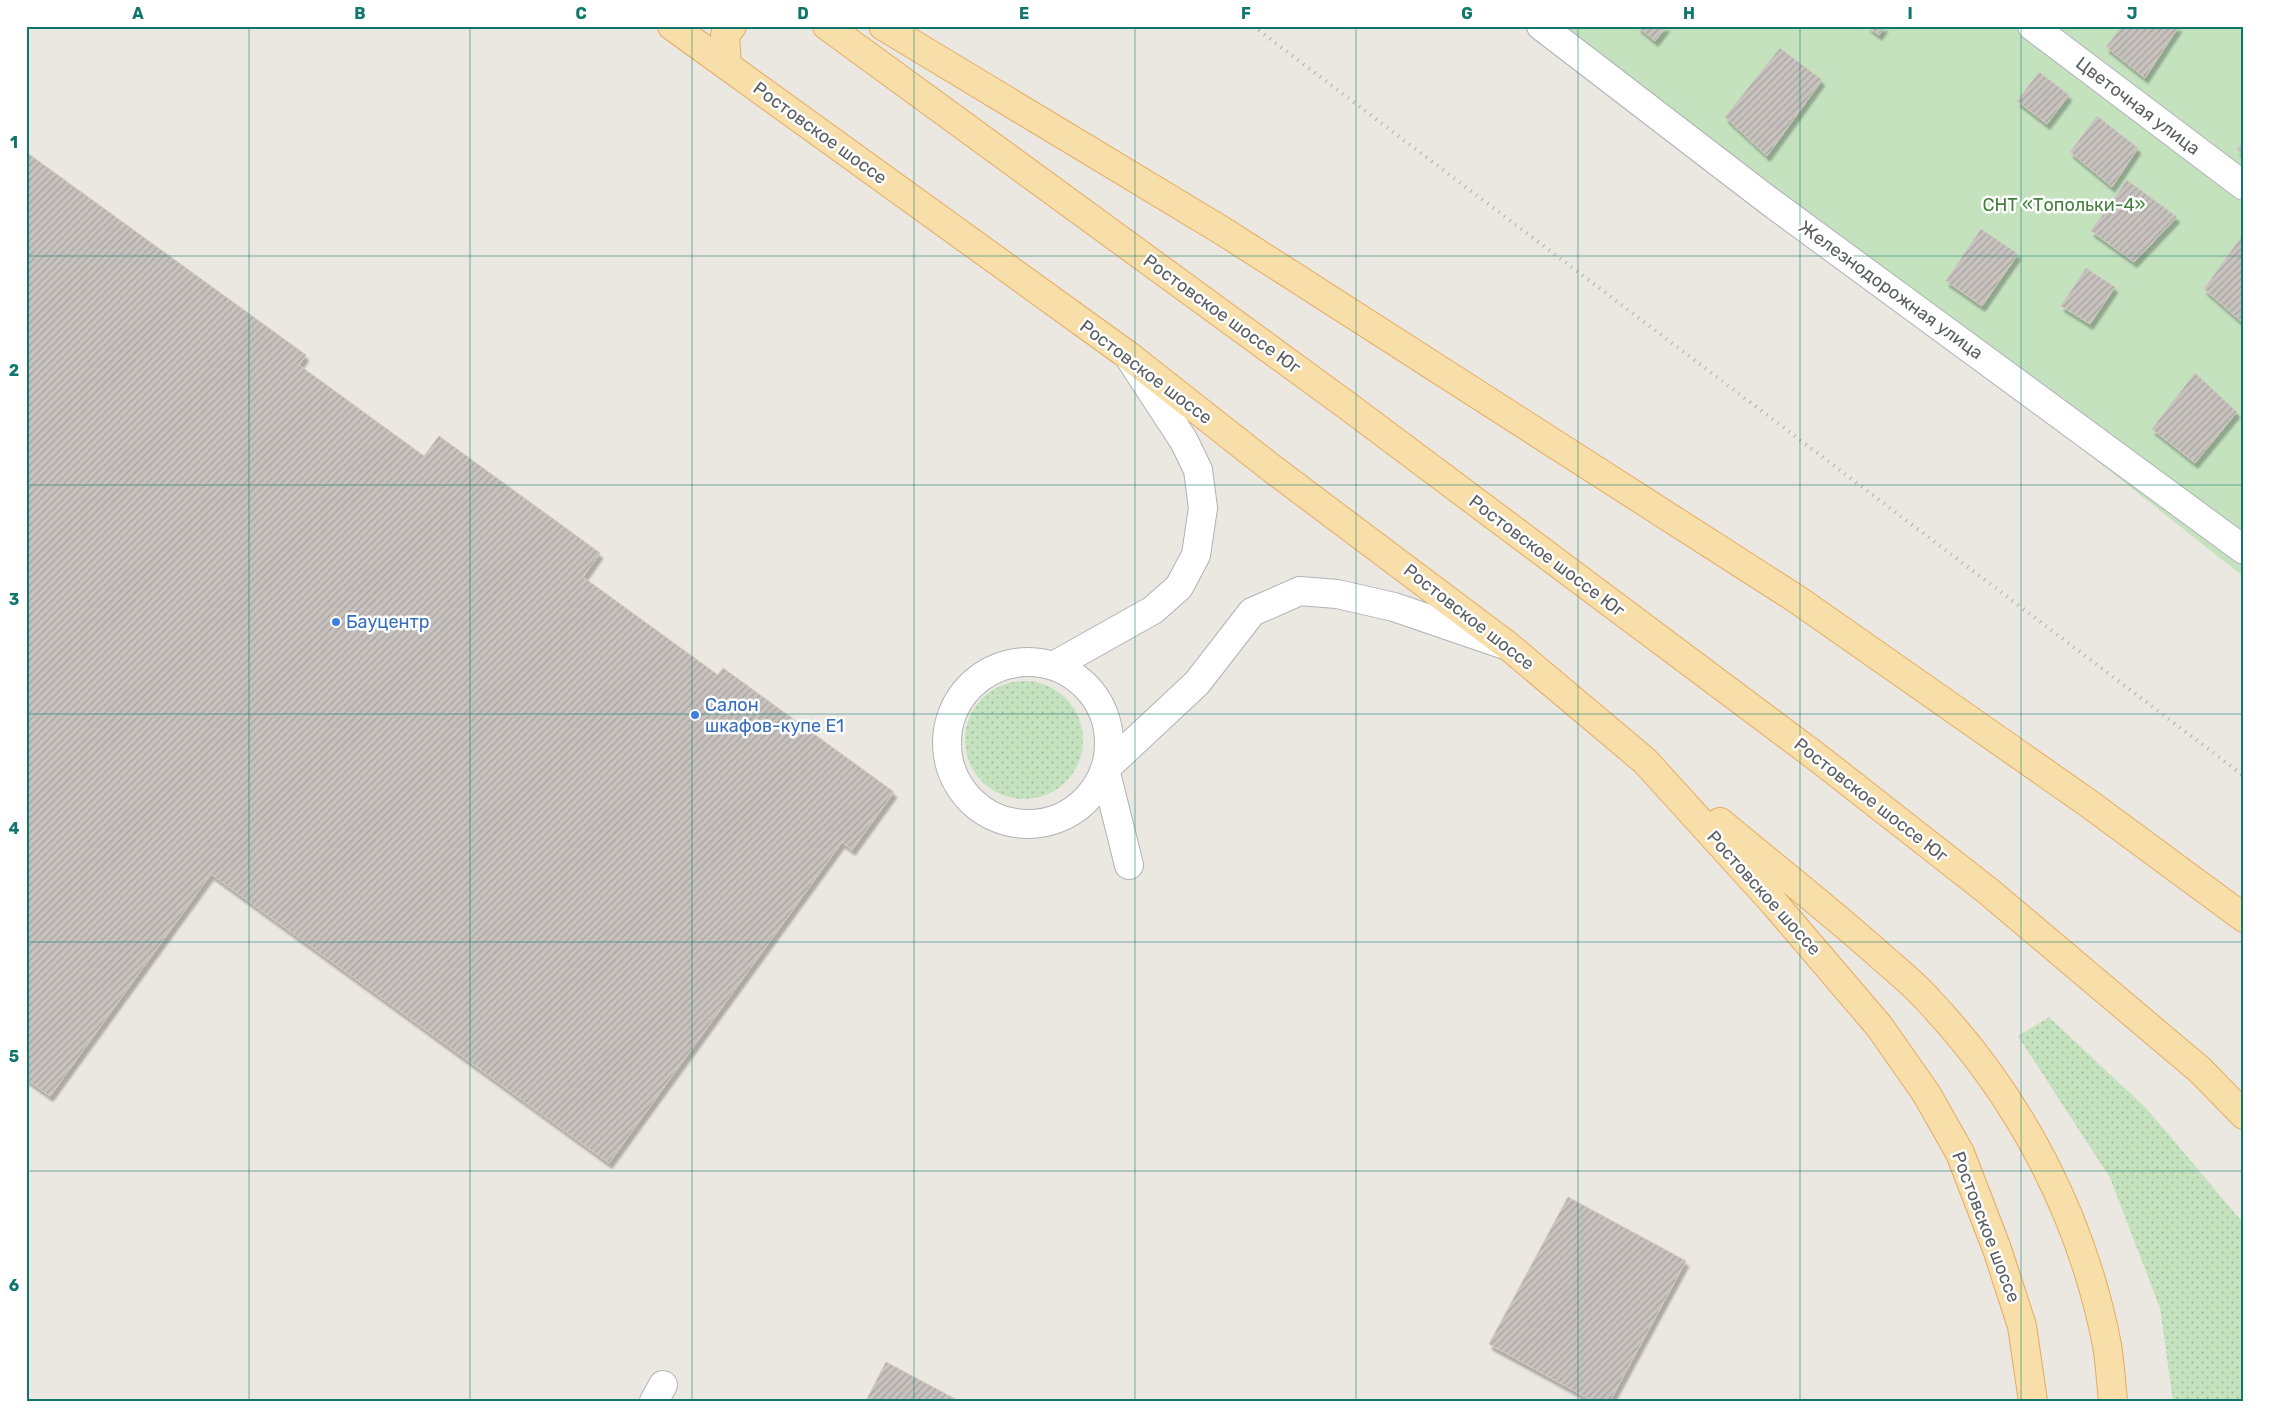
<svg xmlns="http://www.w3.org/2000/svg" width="2270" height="1427" font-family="Rubik,sans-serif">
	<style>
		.grass { fill: url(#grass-dots) }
		.garden { fill: #c5e2bf }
		.building { fill: url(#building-hatch); stroke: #cfc8c0; filter: url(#shadow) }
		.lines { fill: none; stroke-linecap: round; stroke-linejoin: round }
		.minor-casing { stroke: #afb3b6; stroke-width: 30 }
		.major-casing { stroke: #e6aa60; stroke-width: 30 }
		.minor { stroke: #fff; stroke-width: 28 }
		.major { stroke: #f8dfa9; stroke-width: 28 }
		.rail { stroke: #aeafaf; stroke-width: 4; stroke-dasharray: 1 6; stroke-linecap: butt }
		.grid { fill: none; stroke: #0f766e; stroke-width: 1; stroke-opacity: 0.55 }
		.shop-dot { fill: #3f7fe0; stroke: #fff; stroke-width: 2 }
		.labels { text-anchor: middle; stroke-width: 5; stroke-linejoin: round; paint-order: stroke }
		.street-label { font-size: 18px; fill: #5a5e61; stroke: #fff }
		.park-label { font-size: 18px; fill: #427f3a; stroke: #fff }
		.shop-label { font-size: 18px; fill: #366cbe; stroke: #fff; text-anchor: start }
		.neatline { fill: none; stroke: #0f766e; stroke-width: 2 }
		.grid-label { font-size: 16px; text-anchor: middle; font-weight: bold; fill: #0f766e }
	</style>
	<defs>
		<pattern id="grass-dots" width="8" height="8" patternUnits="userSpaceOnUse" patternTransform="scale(1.25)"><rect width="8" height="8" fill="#c5e2bf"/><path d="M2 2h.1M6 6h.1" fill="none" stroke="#a3ba9f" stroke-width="1.8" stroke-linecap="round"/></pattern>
		<pattern id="building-hatch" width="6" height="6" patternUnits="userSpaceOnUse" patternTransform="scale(1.25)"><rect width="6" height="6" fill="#c7c2be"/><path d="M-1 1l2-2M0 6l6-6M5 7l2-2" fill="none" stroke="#a5a19e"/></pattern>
		<filter id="shadow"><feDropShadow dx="3" dy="5.5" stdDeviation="1" flood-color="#0004"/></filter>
	</defs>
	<rect width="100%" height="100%" fill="#ebe7e1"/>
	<path class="grass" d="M965 740a59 59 0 1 1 118 0a59 59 0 1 1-118 0Z
		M 2049,1017 L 2147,1109 L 2244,1224 L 2244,1401 L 2173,1401 L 2160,1308 L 2110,1178 L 2018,1036 Z"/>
	<path class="garden" d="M 1530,26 L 2244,26 L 2244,577 L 1769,201 Z"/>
	<path class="building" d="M 1637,26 L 1667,26 L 1655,41 Z
		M 1867,26 L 1885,26 L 1879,35 Z
		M 2122,26 L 2179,26 L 2145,78 L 2106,47 Z
		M 1780,48 L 1822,80 L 1767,156 L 1725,117 Z
		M 2039,72 L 2069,95 L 2047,124 L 2017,101 Z
		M 2097,116 L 2138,148 L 2112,187 L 2070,152 Z
		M 2244,141 L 2244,154 L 2237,150 Z
		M 26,152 L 306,355 L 299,365 L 424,456 L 439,436 L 600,553 L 583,577 L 718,675 L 723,668 L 894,792 L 852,850 L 842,842 L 609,1163 L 211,874 L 50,1096 L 26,1079 Z
		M 2127,180 L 2177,217 L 2134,262 L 2091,231 Z
		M 1981,229 L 2018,254 L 1982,306 L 1946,281 Z
		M 2244,233 L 2244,324 L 2204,289 Z
		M 2086,268 L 2115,287 L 2090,324 L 2061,306 Z
		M 2195,373 L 2237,412 L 2195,463 L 2152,429 Z
		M 1568,1197 L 1686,1261 L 1610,1401 L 1593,1401 L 1489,1344 Z
		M 886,1362 L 959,1401 L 866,1401 Z"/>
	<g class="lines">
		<g class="minor-casing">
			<path id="minor" d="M 1541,26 L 1769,201 L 2244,550
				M 2032,26 L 2244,186
				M947 743a81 81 0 1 1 162 0a81 81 0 1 1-162 0Z
				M 1055,665 L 1153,610 L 1179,587 L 1196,555 L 1203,508 L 1198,470 L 1184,441 L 1131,360
				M 1129,865 L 1105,769 L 1197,683 L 1252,612 L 1300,591 L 1337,594 L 1394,607 L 1502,644
				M 654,1401 L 663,1385"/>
		</g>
		<g class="major-casing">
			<path id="major" d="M 672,26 L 1129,356 L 1270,467 L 1507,645 L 1645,761 L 1774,903 L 1879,1026 L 1926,1093 L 1960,1153 L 1997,1249 L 2022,1326 L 2033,1401
				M 827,26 L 1345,404 L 1818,758 L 1988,891 L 2200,1070 L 2244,1115
				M 883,26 L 1226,233 L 1798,600 L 2088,803 L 2244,918
				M 727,65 L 725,35 L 732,26
				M 1720,822 C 1775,868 1832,912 1885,960 C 1900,973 1916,986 1929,1001 C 2019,1096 2082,1216 2107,1345 C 2110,1363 2111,1382 2113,1401"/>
		</g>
		<use href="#minor" class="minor"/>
		<use href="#major" class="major"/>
		<path class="rail" d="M 1253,26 L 2244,776"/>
	</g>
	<path class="grid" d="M 249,26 L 249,1401M 470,26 L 470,1401M 692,26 L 692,1401M 914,26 L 914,1401M 1135,26 L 1135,1401M 1356,26 L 1356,1401M 1578,26 L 1578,1401M 1800,26 L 1800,1401M 2021,26 L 2021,1401M 26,256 L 2244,256M 26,485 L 2244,485M 26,714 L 2244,714M 26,942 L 2244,942M 26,1171 L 2244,1171"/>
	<g class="shop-dot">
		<circle cx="336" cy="622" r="5"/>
		<circle cx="695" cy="715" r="5"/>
	</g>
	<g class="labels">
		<g class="street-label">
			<text transform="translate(2138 106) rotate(37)" y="6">Цветочная улица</text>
			<text transform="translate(820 133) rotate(36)" y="6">Ростовское шоссе</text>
			<text transform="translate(1891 290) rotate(36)" y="6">Железнодорожная улица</text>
			<text transform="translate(1222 314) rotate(36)" y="6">Ростовское шоссе Юг</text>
			<text transform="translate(1146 372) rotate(37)" y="6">Ростовское шоссе</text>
			<text transform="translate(1547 556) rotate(37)" y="6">Ростовское шоссе Юг</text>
			<text transform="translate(1469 617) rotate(38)" y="6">Ростовское шоссе</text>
			<text transform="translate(1871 800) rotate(38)" y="6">Ростовское шоссе Юг</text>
			<text transform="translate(1764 893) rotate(48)" y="6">Ростовское шоссе</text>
			<text transform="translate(1986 1227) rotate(69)" y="6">Ростовское шоссе</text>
		</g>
		<g class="park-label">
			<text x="2064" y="211">СНТ «Топольки-4»</text>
		</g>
		<g class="shop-label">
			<text x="346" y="628">Бауцентр</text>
			<text x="705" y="711">Салон<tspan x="705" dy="21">шкафов-купе Е1</tspan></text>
		</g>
	</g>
	<rect width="2270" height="1427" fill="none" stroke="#ffffff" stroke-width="55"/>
	<rect x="28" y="28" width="2214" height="1372" class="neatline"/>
	<g class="grid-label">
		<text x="138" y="19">A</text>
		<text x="360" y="19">B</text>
		<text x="581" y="19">C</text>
		<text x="803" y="19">D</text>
		<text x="1024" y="19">E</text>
		<text x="1246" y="19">F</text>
		<text x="1467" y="19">G</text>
		<text x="1689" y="19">H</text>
		<text x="1910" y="19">I</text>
		<text x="2132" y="19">J</text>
		<text x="14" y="148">1</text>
		<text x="14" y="376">2</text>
		<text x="14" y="605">3</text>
		<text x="14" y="834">4</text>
		<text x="14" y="1062">5</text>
		<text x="14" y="1291">6</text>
	</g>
</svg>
